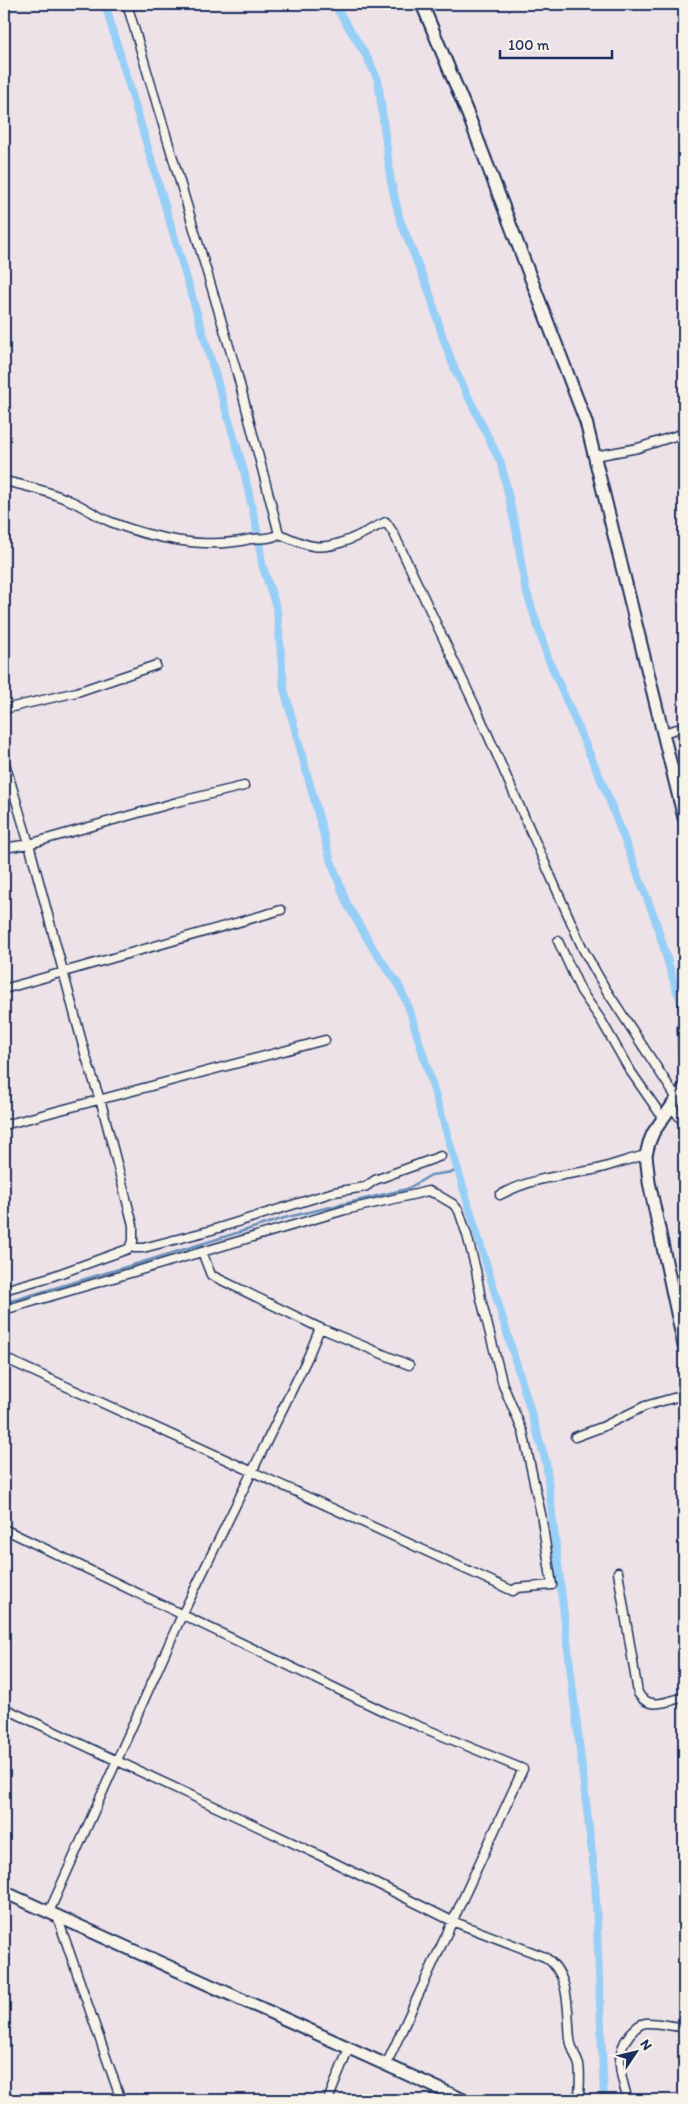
<svg xmlns="http://www.w3.org/2000/svg" width="688" height="2104" font-family="Itim,sans-serif">
	<style>
		.lines { fill: none; stroke-linecap: round; stroke-linejoin: round }
		.stream { stroke: #668fba; stroke-width: 2.5 }
		.canal { stroke: #98cff7; stroke-width: 8 }
		.street-casing { stroke: #1b2f5e; stroke-width: 11 }
		.secondary-casing { stroke: #1b2f5e; stroke-width: 15 }
		.street { stroke: #f7f3e8; stroke-width: 8 }
		.secondary { stroke: #f7f3e8; stroke-width: 11 }
	</style>
	<rect width="100%" height="100%" fill="#ede2e8"/>
	<filter id="ink" filterUnits="userSpaceOnUse"><feTurbulence type="fractalNoise" baseFrequency=".02" numOctaves="2"/><feDisplacementMap in="SourceGraphic" scale="10" xChannelSelector="R" yChannelSelector="G"/><feConvolveMatrix kernelMatrix="1 2 1 2 8 2 1 2 1" color-interpolation-filters="sRGB"/></filter>
	<g filter="url(#ink)">
		<g class="lines">
			<path class="stream" d="M 4,1303 L 153,1259 L 288,1217 L 407,1189 L 431,1175 L 460,1171"/>
			<path class="canal" d="M 105,4 L 244,471 L 258,535 L 262,564 L 277,610 L 284,689 L 330,858 L 347,904 L 374,950 L 398,984 L 409,1008 L 546,1462 L 595,1878 L 604,2100
				M 334,4 L 367,57 L 378,80 L 391,182 L 400,220 L 430,294 L 442,335 L 455,370 L 501,463 L 516,529 L 525,587 L 548,658 L 607,794 L 655,919 L 676,989 L 684,1008"/>
			<g class="street-casing">
				<path id="street" d="M 127,4 L 237,373 L 279,534
					M 595,456 L 638,448 L 684,433
					M 4,481 C 28,486 51,492 73,502 C 86,508 98,517 111,522 C 151,538 203,549 246,540 C 258,537 267,541 279,534 C 290,538 301,544 313,546 C 337,550 364,532 386,522 L 394,534 L 476,708 L 583,949 L 605,988 L 676,1097
					M 4,709 L 77,692 L 156,665
					M 663,733 L 684,727
					M 4,760 L 29,844 L 86,1057 L 102,1106 L 133,1225 L 133,1242 L 128,1249 L 50,1277 L 4,1290
					M 4,848 L 29,844 L 177,802 L 244,786
					M 558,941 L 581,991 L 601,1020 L 629,1069 L 663,1118
					M 4,989 L 281,910
					M 682,1027 L 684,1074
					M 671,1106 L 684,1123
					M 4,1125 L 325,1040
					M 500,1195 C 532,1178 559,1176 593,1170 C 611,1166 628,1159 646,1155
					M 131,1245 L 134,1248 L 143,1248 L 212,1230 L 334,1192 L 365,1187 L 375,1180 L 441,1156
					M 202,1252 L 211,1275 L 320,1328
					M 4,1310 L 345,1210 L 416,1194 L 428,1191 L 436,1194 L 453,1204 L 459,1211 L 467,1235 L 476,1270 L 481,1299 L 503,1385 L 523,1432 L 541,1514 L 552,1585 L 517,1588 L 513,1591 L 4,1358
					M 575,1437 L 602,1427 L 645,1406 L 684,1395
					M 4,1529 L 387,1713 L 523,1769 L 386,2065
					M 618,1572 L 638,1693 C 648,1711 669,1701 684,1697
					M 4,1708 L 323,1857 L 452,1921 L 545,1957 C 571,1974 567,2011 570,2039 C 571,2048 576,2056 579,2065 C 581,2076 579,2089 579,2100
					M 49,1912 L 182,1615 L 308,1357 L 320,1328 L 409,1365
					M 57,1916 L 121,2100
					M 328,2100 L 349,2048
					M 628,2100 C 621,2077 613,2055 630,2034 C 635,2029 638,2024 646,2023 C 659,2022 671,2027 684,2027"/>
			</g>
			<g class="secondary-casing">
				<path id="secondary" d="M 422,4 L 469,117 L 586,422 L 684,818
					M 684,1088 L 653,1133 L 649,1143 L 646,1155 L 649,1182 L 684,1346
					M 4,1892 L 464,2100"/>
			</g>
			<use href="#street" class="street"/>
			<use href="#secondary" class="secondary"/>
		</g>
	</g>
	<rect width="688" height="2104" fill="none" stroke="#f7f3e8" stroke-width="20"/>
	<rect x="10" y="10" width="668" height="2084" fill="none" stroke="#1b2f5e" stroke-width="2" filter="url(#ink)"/>
	<g transform="translate(636 2052) rotate(55)" stroke="#f7f3e8" stroke-width="4" paint-order="stroke">
	<path d="M0-4L9 19L0 12L-9 19Z" fill="#1b2f5e"/>
	<text y="-8" font-size="14" font-weight="bold" text-anchor="middle" fill="#1b2f5e">N</text>
	</g>
	<path d="M500 50v8h112v-8" fill="none" stroke="#1b2f5e" stroke-width="2.5"/>
	<text x="508" y="50" font-size="15" fill="#1b2f5e" stroke="#f7f3e8" stroke-width="4" paint-order="stroke">100 m</text>
</svg>
